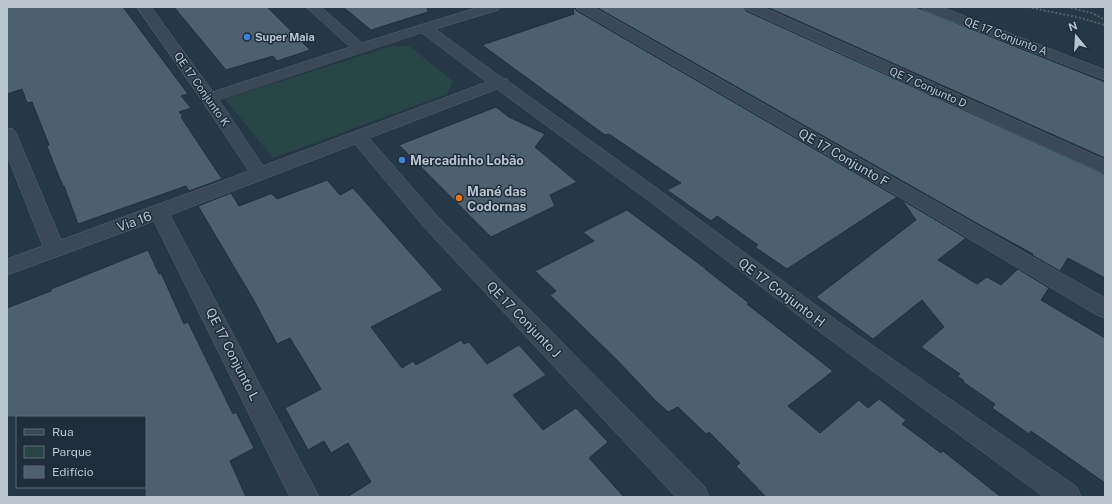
<svg xmlns="http://www.w3.org/2000/svg" width="1112" height="504" font-family="'Public Sans',sans-serif">
	<style>
		.green { fill: #284645 }
		.building { fill: #4c606e; stroke: #21303c }
		.lines { fill: none; stroke-linecap: round; stroke-linejoin: round }
		.street-casing { stroke: #596772; stroke-width: 1 }
		.path { stroke: #486463; stroke-width: 2; stroke-dasharray: 2 2; stroke-linecap: butt }
		.street { fill: #3a4955; fill-rule: evenodd }
		.shop-dot { fill: #3f7fe0; stroke: #1f2e3a; stroke-width: 1.5 }
		.food-dot { fill: #e8710a; stroke: #1f2e3a; stroke-width: 1.5 }
		.labels { text-anchor: middle; stroke-width: 3; stroke-linejoin: round; paint-order: stroke }
		.far-street-label { font-size: 11px; fill: #b8c4ce; stroke: #1f2e3a }
		.far-poi-label { font-size: 11px; font-weight: bold; fill: #b8c4ce; stroke: #1f2e3a; text-anchor: start }
		.street-label { font-size: 13px; fill: #b8c4ce; stroke: #1f2e3a }
		.poi-label { font-size: 13px; font-weight: bold; fill: #b8c4ce; stroke: #1f2e3a; text-anchor: start }
	</style>
	<rect width="100%" height="100%" fill="#263845"/>
	<path class="green" d="M 392,46 L 409,46 L 453,81 L 447,94 L 273,158 L 225,99 Z"/>
	<path class="building" d="M 7,7 L 123,7 L 188,94 L 181,96 L 191,108 L 179,112 L 183,116 L 181,117 L 222,179 L 189,191 L 186,186 L 78,224 L 64,186 L 63,186 L 57,172 L 47,146 L 49,145 L 32,102 L 27,103 L 22,89 L 7,94 Z
		M 174,7 L 267,7 L 310,50 L 277,61 L 273,56 L 226,70 Z
		M 343,7 L 427,7 L 428,12 L 371,30 Z
		M 573,7 L 577,11 L 897,197 L 787,269 L 755,247 L 758,245 L 717,216 L 711,221 L 667,190 L 681,183 L 609,134 L 605,135 L 482,45 L 574,14 Z
		M 596,7 L 744,7 L 746,11 L 1105,174 L 1105,278 L 1068,258 L 1060,271 L 1032,255 L 1033,254 L 980,225 Z
		M 767,7 L 916,7 L 1105,82 L 1105,158 Z
		M 496,107 L 509,117 L 545,134 L 535,147 L 577,182 L 550,195 L 555,206 L 491,237 L 399,145 Z
		M 327,180 L 340,195 L 353,188 L 443,290 L 371,327 L 402,368 L 413,361 L 416,365 L 461,340 L 464,344 L 469,342 L 487,364 L 519,345 L 546,375 L 513,395 L 543,430 L 576,408 L 608,442 L 589,458 L 624,497 L 347,497 L 371,482 L 348,443 L 331,453 L 324,441 L 308,450 L 285,408 L 321,389 L 290,338 L 277,344 L 253,299 L 198,206 L 231,193 L 239,206 L 270,194 L 272,194 L 277,199 Z
		M 902,200 L 966,238 L 938,260 L 977,284 L 987,277 L 1001,285 L 1018,269 L 1049,288 L 1041,300 L 1105,338 L 1105,483 L 1031,431 L 1029,434 L 992,408 L 995,404 L 963,382 L 964,381 L 957,376 L 960,374 L 921,347 L 944,327 L 922,300 L 873,339 L 816,297 L 916,220 Z
		M 627,210 L 706,269 L 705,269 L 749,303 L 747,304 L 833,371 L 788,406 L 820,433 L 859,400 L 868,408 L 879,399 L 906,420 L 902,424 L 941,453 L 943,451 L 1001,497 L 766,497 L 736,466 L 740,463 L 709,432 L 706,434 L 678,407 L 668,412 L 655,400 L 617,360 L 550,295 L 556,291 L 535,271 L 594,241 L 583,232 Z
		M 148,250 L 159,274 L 161,273 L 184,324 L 188,322 L 233,414 L 236,412 L 254,448 L 230,461 L 246,497 L 145,497 L 145,417 L 7,417 L 7,308 L 51,291 L 51,289 Z"/>
	<g class="lines">
		<g class="street-casing">
			<path id="street" d="M 137,7 L 151,7 L 213,92 L 350,47 L 306,7 L 321,7 L 362,43 L 479,7 L 500,7 L 498,10 L 435,29 L 502,78 L 507,79 L 509,82 L 666,195 L 840,323 L 1077,487 L 1081,497 L 1044,497 L 824,335 L 652,203 L 497,89 L 369,138 L 438,217 L 705,487 L 709,497 L 676,497 L 424,227 L 355,144 L 170,215 L 319,497 L 290,497 L 154,221 L 7,275 L 7,259 L 43,246 L 7,155 L 7,128 L 13,129 L 16,133 L 61,240 L 249,171 L 201,99 ZM 422,33 L 487,82 L 263,166 L 219,100 Z
				M 576,7 L 593,7 L 1105,298 L 1105,318 L 1097,315 L 908,202 L 578,10 Z
				M 745,7 L 763,7 L 1105,160 L 1105,173 L 1099,171 L 747,10 Z
				M 922,7 L 941,7 L 1105,70 L 1105,80 L 924,10 Z"/>
		</g>
		<path class="path" d="M 1028,7 L 1081,18 L 1105,25
			M 1067,7 L 1092,13 L 1105,20"/>
		<use href="#street" class="street"/>
	</g>
	<g class="shop-dot">
		<circle cx="247" cy="37" r="4"/>
		<circle cx="402" cy="160" r="4"/>
	</g>
	<circle class="food-dot" cx="459" cy="198" r="4"/>
	<g class="labels">
		<g class="far-street-label">
			<text transform="translate(1006 36) rotate(21)" y="4">QE 17 Conjunto A</text>
			<text transform="translate(928 87) rotate(24)" y="4">QE 7 Conjunto D</text>
			<text transform="translate(202 89) rotate(55)" y="4">QE 17 Conjunto K</text>
		</g>
		<g class="far-poi-label">
			<text x="255" y="41">Super Maia</text>
		</g>
		<g class="street-label">
			<text transform="translate(844 157) rotate(30)" y="5">QE 17 Conjunto F</text>
			<text transform="translate(134 221) rotate(-20)" y="5">Via 16</text>
			<text transform="translate(782 292) rotate(37)" y="5">QE 17 Conjunto H</text>
			<text transform="translate(524 319) rotate(46)" y="5">QE 17 Conjunto J</text>
			<text transform="translate(233 354) rotate(63)" y="5">QE 17 Conjunto L</text>
		</g>
		<g class="poi-label">
			<text x="410" y="165">Mercadinho Lobão</text>
			<text x="467" y="196">Mané das<tspan x="467" dy="15">Codornas</tspan></text>
		</g>
	</g>
	<rect width="1112" height="504" fill="none" stroke="#b8c4ce" stroke-width="16"/>
	<rect x="16" y="416" width="130" height="72" fill="#1f2e3a" stroke="#5c6a75"/>
	<rect x="24" y="429" width="20" height="6" fill="#3a4955" stroke="#5c6a75"/>
	<text x="52" y="436" font-size="12" fill="#b8c4ce">Rua</text>
	<rect x="24" y="446" width="20" height="12" fill="#284645" stroke="#5c6a75"/>
	<text x="52" y="456" font-size="12" fill="#b8c4ce">Parque</text>
	<rect x="24" y="466" width="20" height="12" fill="#4c606e" stroke="#5c6a75"/>
	<text x="52" y="476" font-size="12" fill="#b8c4ce">Edifício</text>
	<g transform="translate(1076 36) rotate(342)" stroke="#1f2e3a" stroke-width="3" paint-order="stroke">
	<path d="M0-3L7 15L0 10L-7 15Z" fill="#b8c4ce"/>
	<text y="-6" font-size="11" font-weight="bold" text-anchor="middle" fill="#b8c4ce">N</text>
	</g>
</svg>
